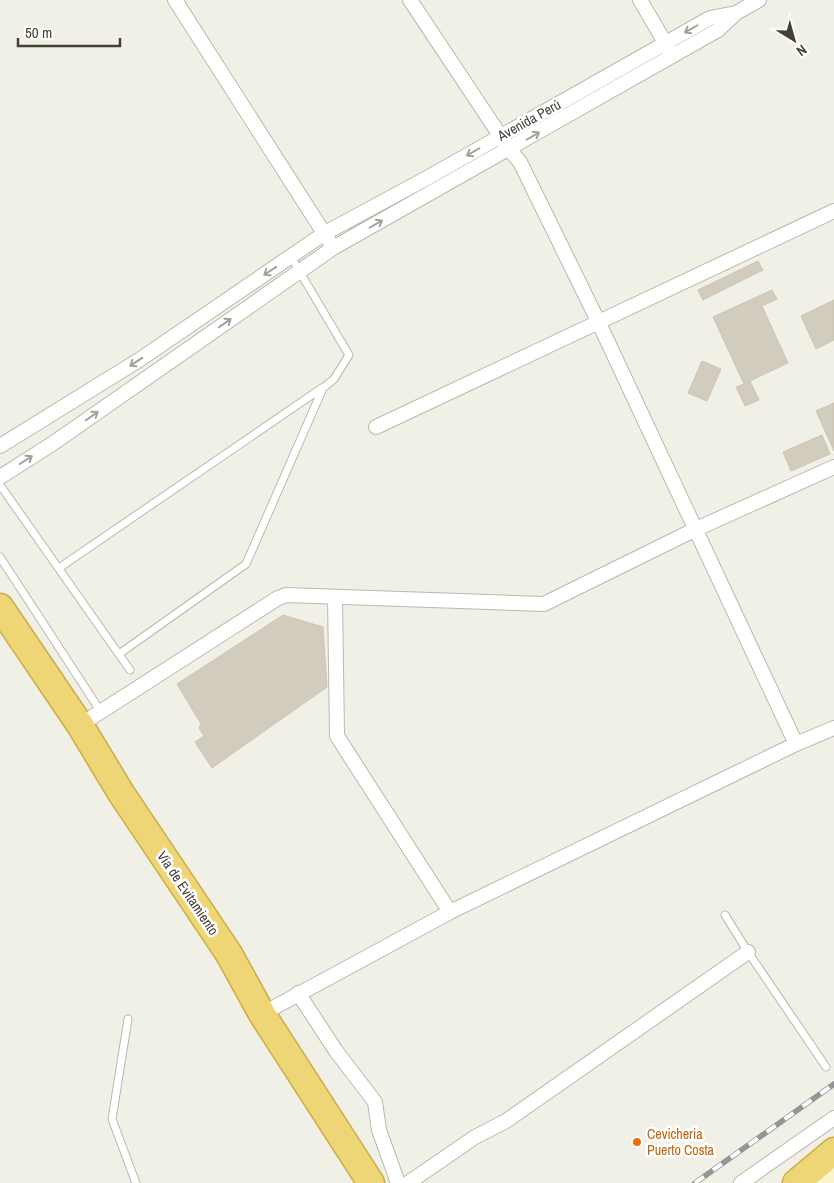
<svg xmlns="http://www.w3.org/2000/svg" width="834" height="1183" font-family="'Archivo Narrow',sans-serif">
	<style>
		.green { fill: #c7e1b4 }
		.building { fill: #d2ccbe; stroke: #ccc5b2 }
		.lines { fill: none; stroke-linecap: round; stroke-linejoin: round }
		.lane-casing { stroke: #bcb8ab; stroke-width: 9 }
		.street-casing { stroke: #bcb8ab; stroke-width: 16 }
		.secondary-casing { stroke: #ccc59b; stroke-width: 22 }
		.highway-casing { stroke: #ccac47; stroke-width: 29 }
		.lane { stroke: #fff; stroke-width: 7 }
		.street { stroke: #fff; stroke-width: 14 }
		.secondary { stroke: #f8f3ca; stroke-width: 20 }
		.highway { stroke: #eed575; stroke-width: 26 }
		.rail-casing { stroke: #959595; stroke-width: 5.5 }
		.rail { stroke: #fff; stroke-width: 4; stroke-dasharray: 11; stroke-linecap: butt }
		.oneway { stroke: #a2a09b }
		.food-dot { fill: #e8710a; stroke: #fff; stroke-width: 2 }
		.labels { text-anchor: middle; stroke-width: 5; stroke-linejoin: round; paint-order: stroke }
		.street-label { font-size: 14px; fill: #444037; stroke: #fff }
		.food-label { font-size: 14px; fill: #c56008; stroke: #fff; text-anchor: start }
	</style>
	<rect width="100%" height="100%" fill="#f1f0e7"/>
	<path class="green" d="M 466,162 L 469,165 L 350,231 L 348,227 Z"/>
	<path class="building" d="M 758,261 L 763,270 L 703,300 L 698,290 Z
		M 772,290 L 777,299 L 762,306 L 788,363 L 750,381 L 759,400 L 745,406 L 736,387 L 744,384 L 713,317 Z
		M 834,300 L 834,340 L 816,349 L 801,316 Z
		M 702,361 L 721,369 L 707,401 L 688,393 Z
		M 834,403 L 834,451 L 816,411 Z
		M 822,435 L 830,454 L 791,471 L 783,452 Z
		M 283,615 L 323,627 L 327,687 L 212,768 L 195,742 L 204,736 L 199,728 L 201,724 L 177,684 Z"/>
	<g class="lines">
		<g class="lane-casing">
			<path id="lane" d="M 0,485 L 130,670
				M 0,557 L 101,712
				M 59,568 L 322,388
				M 119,654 L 246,564 L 323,388 L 334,379 L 349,355 L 291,257
				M 725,915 L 748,952 L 826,1067
				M 128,1019 L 112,1119 L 136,1183"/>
		</g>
		<g class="street-casing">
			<path id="street" d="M 175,0 L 329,241
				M 410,0 L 509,149 L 520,162 L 598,321 L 796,744
				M 640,0 L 670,51
				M 376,427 L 834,211
				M 0,446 L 139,360 L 325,233 L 427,178 L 710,18 L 736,13
				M 0,477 L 52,444 L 333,248 L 718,30 L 736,13 L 759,0
				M 335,598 L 337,736 L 450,912
				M 80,725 L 278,598 L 286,595 L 544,604 L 694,530 L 834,467
				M 298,993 L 336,1051 L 375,1102 L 379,1130 L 398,1183
				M 262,1014 L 450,912 L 796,744 L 834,728
				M 408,1183 L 475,1137 L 506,1121 L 748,952
				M 741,1183 L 834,1118"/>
		</g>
		<g class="secondary-casing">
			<path id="secondary" d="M 825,1183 L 834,1176"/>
		</g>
		<g class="highway-casing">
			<path id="highway" d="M 0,607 L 80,725 L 121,793 L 229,954 L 262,1014 L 371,1183
				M 796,1183 L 834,1151"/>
		</g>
		<use href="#lane" class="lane"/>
		<use href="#street" class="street"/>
		<use href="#secondary" class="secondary"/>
		<use href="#highway" class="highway"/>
		<g class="rail-casing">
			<path id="rail" d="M 695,1183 L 834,1084"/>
		</g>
		<use href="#rail" class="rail"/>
	</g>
	<defs><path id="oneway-shaft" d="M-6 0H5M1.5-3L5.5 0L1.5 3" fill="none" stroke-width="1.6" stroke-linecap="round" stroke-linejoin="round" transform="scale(1.25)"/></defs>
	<g class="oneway">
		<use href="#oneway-shaft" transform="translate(691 29) rotate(150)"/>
		<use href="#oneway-shaft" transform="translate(533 136) rotate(-30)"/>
		<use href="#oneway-shaft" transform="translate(473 152) rotate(150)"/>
		<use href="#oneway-shaft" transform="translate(376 224) rotate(-30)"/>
		<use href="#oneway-shaft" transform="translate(270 271) rotate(146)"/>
		<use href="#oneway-shaft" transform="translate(225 323) rotate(-35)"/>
		<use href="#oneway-shaft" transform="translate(136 362) rotate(147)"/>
		<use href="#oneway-shaft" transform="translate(92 416) rotate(-35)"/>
		<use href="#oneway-shaft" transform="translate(26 460) rotate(-32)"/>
	</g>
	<circle class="food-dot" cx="637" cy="1142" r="5"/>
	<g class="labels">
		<g class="street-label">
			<text transform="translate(529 120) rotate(-29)" y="5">Avenida Perú</text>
			<text transform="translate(188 893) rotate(56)" y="5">Vía de Evitamiento</text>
		</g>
		<g class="food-label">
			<text x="647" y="1139">Cevicheria<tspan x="647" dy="16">Puerto Costa</tspan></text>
		</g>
	</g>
	<g transform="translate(794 40) rotate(143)" stroke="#ffffff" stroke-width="4" paint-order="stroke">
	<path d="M0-4L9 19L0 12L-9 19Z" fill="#444037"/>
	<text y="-8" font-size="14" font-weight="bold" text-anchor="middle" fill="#444037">N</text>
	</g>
	<path d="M18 38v8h102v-8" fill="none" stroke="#444037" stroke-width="2.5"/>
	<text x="25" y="38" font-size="15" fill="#444037" stroke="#ffffff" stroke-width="4" paint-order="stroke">50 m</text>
</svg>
